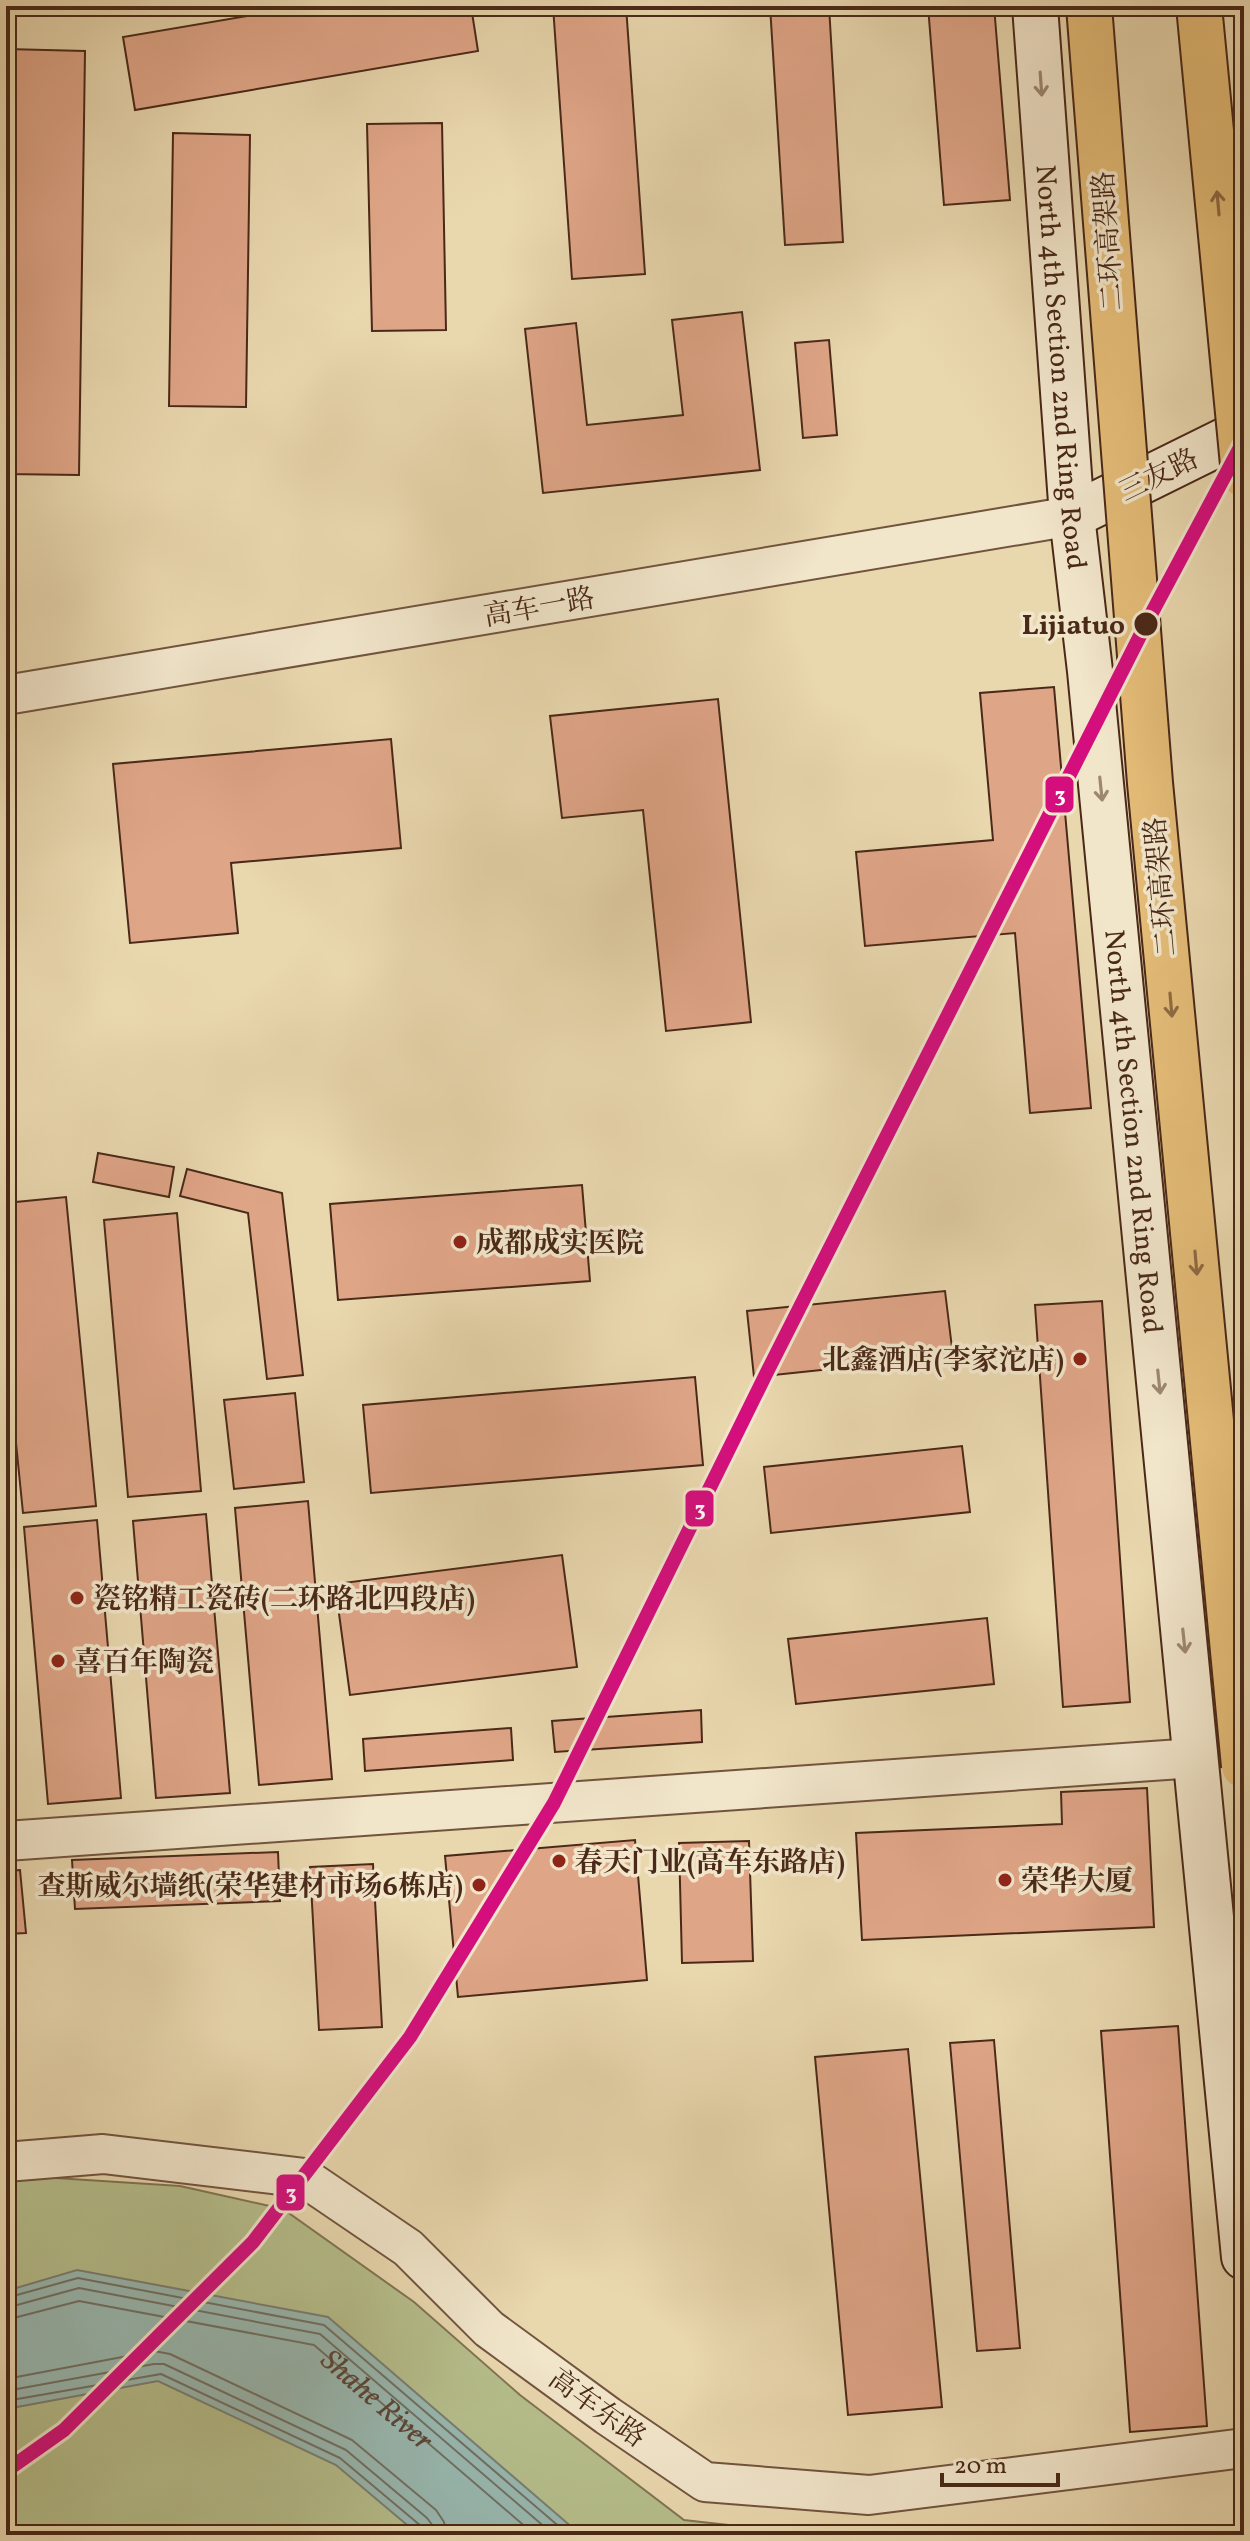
<svg xmlns="http://www.w3.org/2000/svg" width="1250" height="2541" font-family="Vollkorn,'Noto Serif SC',serif">
	<style>
		.green { fill: #b5be8b; stroke: #807452; stroke-width: 2 }
		.water { fill: #98b8b0; stroke: #797f73; stroke-width: 2 }
		.lines { fill: none; stroke-linecap: round; stroke-linejoin: round }
		.shore { stroke: #717064; stroke-width: 2 }
		.building { fill: #dfa587; stroke: #4a2918; stroke-width: 2 }
		.minor-casing { stroke: #72543e; stroke-width: 42 }
		.secondary-casing { stroke: #4a2918; stroke-width: 48 }
		.minor { stroke: #f1e5ca; stroke-width: 38 }
		.secondary { stroke: #f1e5ca; stroke-width: 44 }
		.trunk-bridge-casing { stroke: #4a2918; stroke-width: 48; stroke-linecap: butt }
		.trunk-bridge { stroke: #e4bc77; stroke-width: 44 }
		.metro-1-casing { stroke: #f1e5ca; stroke-width: 20 }
		.metro-1 { stroke: #d40f7d; stroke-width: 14 }
		.oneway { stroke: #9e8771 }
		.oneway2 { stroke: #8f6b43 }
		.stop-dot { fill: #4a2918; stroke: #f1e5ca; stroke-width: 3 }
		.poi-dot { fill: #8f2418; stroke: #f1e5ca; stroke-width: 3 }
		.labels { text-anchor: middle; stroke-width: 7; stroke-linejoin: round; paint-order: stroke }
		.street-label { font-size: 28px; fill: #4a2918; stroke: #f1e5ca }
		.stop-label { font-size: 28px; font-weight: bold; fill: #4a2918; stroke: #f1e5ca; text-anchor: end }
		.poi-label { font-size: 28px; font-weight: bold; fill: #4a2918; stroke: #f1e5ca; text-anchor: start }
		.water-label { font-size: 30px; font-style: italic; fill: #5a4636; stroke: #f1e5ca }
		.line-badge { stroke: #f1e5ca; stroke-width: 3 }
		.badge-label { font-size: 22px; text-anchor: middle; font-weight: bold; fill: #fff }
	</style>
	<rect width="100%" height="100%" fill="#e9d7ae"/>
	<filter id="stains"><feTurbulence type="fractalNoise" baseFrequency=".0025" numOctaves="4"/><feColorMatrix values="0 0 0 0 .2 0 0 0 0 .09 0 0 0 0 .02 0 0 0 .5 -.17"/></filter>
	<radialGradient id="worn" r=".72"><stop offset=".6" stop-color="#630" stop-opacity="0"/><stop offset="1" stop-color="#630" stop-opacity=".3"/></radialGradient>
	<path class="green" d="M 40,2177 L 180,2186 L 283,2209 L 414,2302 L 520,2395 L 684,2520 L 819,2535 L 6,2535 L 6,2183 Z
		M 1226,2528 L 1226,2535 L 985,2535 Z"/>
	<path class="water" d="M 77,2270 L 328,2317 L 581,2535 L 419,2535 L 336,2465 L 158,2381 L 6,2409 L 6,2291 Z"/>
	<g class="lines">
		<g class="shore">
			<path d="M 6,2298 L 78,2278 L 324,2325 L 569,2535"/>
			<path d="M 6,2308 L 79,2288 L 320,2334 L 554,2535"/>
			<path id="s1" d="M 6,2320 L 79,2301 L 314,2345 L 535,2535"/>
			<path d="M 6,2379 L 154,2351 L 170,2354 L 352,2440 L 436,2510 L 444,2522 L 446,2535"/>
			<path d="M 6,2391 L 154,2364 L 164,2364 L 346,2450 L 427,2518 L 433,2526 L 434,2535"/>
			<path d="M 6,2401 L 161,2374 L 340,2458 L 421,2526 L 424,2535"/>
		</g>
	</g>
	<path class="building" d="M 307,6 L 471,6 L 478,51 L 135,110 L 123,37 Z
		M 553,6 L 626,6 L 645,274 L 572,279 Z
		M 770,6 L 829,6 L 843,242 L 785,245 Z
		M 928,6 L 994,6 L 1010,200 L 944,205 Z
		M 6,49 L 85,51 L 79,475 L 6,474 Z
		M 442,123 L 446,330 L 372,331 L 367,124 Z
		M 173,133 L 250,135 L 246,407 L 169,406 Z
		M 742,312 L 760,470 L 543,493 L 525,329 L 576,323 L 587,425 L 683,415 L 672,320 Z
		M 829,340 L 837,435 L 803,438 L 795,343 Z
		M 1054,687 L 1091,1108 L 1030,1113 L 1015,933 L 865,946 L 856,852 L 993,840 L 980,693 Z
		M 718,699 L 751,1022 L 666,1031 L 643,810 L 562,818 L 550,716 Z
		M 391,739 L 401,848 L 231,863 L 238,933 L 130,943 L 113,764 Z
		M 98,1153 L 174,1167 L 169,1197 L 93,1182 Z
		M 187,1169 L 282,1193 L 303,1375 L 267,1379 L 248,1213 L 180,1196 Z
		M 582,1185 L 590,1281 L 338,1300 L 330,1204 Z
		M 66,1197 L 96,1506 L 23,1513 L 6,1343 L 6,1203 Z
		M 177,1213 L 201,1491 L 128,1497 L 104,1220 Z
		M 945,1291 L 953,1356 L 754,1377 L 747,1311 Z
		M 1102,1301 L 1130,1702 L 1063,1707 L 1035,1305 Z
		M 695,1377 L 703,1465 L 371,1493 L 363,1405 Z
		M 295,1393 L 304,1482 L 234,1489 L 224,1400 Z
		M 962,1446 L 970,1512 L 771,1533 L 764,1467 Z
		M 308,1501 L 332,1779 L 259,1785 L 235,1508 Z
		M 206,1514 L 230,1793 L 156,1798 L 133,1521 Z
		M 97,1520 L 121,1798 L 48,1804 L 24,1527 Z
		M 562,1555 L 577,1667 L 350,1695 L 335,1584 Z
		M 987,1618 L 994,1684 L 796,1704 L 788,1639 Z
		M 701,1710 L 702,1742 L 555,1752 L 552,1721 Z
		M 511,1728 L 513,1760 L 365,1771 L 363,1739 Z
		M 1147,1788 L 1154,1927 L 862,1940 L 856,1833 L 1062,1824 L 1061,1792 Z
		M 635,1840 L 647,1980 L 458,1997 L 445,1856 Z
		M 749,1841 L 753,1961 L 682,1963 L 679,1843 Z
		M 278,1852 L 280,1901 L 75,1909 L 72,1860 Z
		M 373,1864 L 382,2027 L 319,2030 L 310,1867 Z
		M 20,1870 L 26,1933 L 6,1934 L 6,1871 Z
		M 1178,2026 L 1207,2426 L 1130,2432 L 1101,2031 Z
		M 994,2040 L 1020,2348 L 977,2351 L 950,2043 Z
		M 908,2049 L 942,2407 L 848,2415 L 815,2057 Z"/>
	<g class="lines">
		<g class="minor-casing">
			<path id="minor" d="M 6,695 L 1072,516
				M 6,1841 L 1195,1758
				M 6,2162 L 103,2154 L 305,2178 L 408,2248 L 489,2329 L 608,2416 L 705,2482 L 869,2495 L 1244,2448"/>
		</g>
		<g class="secondary-casing">
			<g id="secondary">
				<path id="s2" d="M 1035,6 L 1072,516 L 1090,671 L 1244,2257"/>
				<path d="M 1072,516 L 1244,431"/>
			</g>
		</g>
		<use href="#minor" class="minor"/>
		<use href="#secondary" class="secondary"/>
		<g class="trunk-bridge-casing">
			<path id="trunk-bridge" d="M 1089,6 L 1150,783 L 1244,1766
				M 1199,6 L 1244,475"/>
		</g>
		<use href="#trunk-bridge" class="trunk-bridge"/>
		<g class="metro-1-casing">
			<path id="metro-1" d="M 6,2471 L 64,2430 L 253,2242 L 410,2037 L 554,1803 L 767,1372 L 1148,620 L 1244,440"/>
		</g>
		<use href="#metro-1" class="metro-1"/>
	</g>
	<defs><path id="oneway-shaft" d="M-6 0H5M1.5-3L5.5 0L1.5 3" fill="none" stroke-width="1.6" stroke-linecap="round" stroke-linejoin="round" transform="scale(2)"/></defs>
	<g class="oneway">
		<use href="#oneway-shaft" transform="translate(1041 84) rotate(86)"/>
		<use href="#oneway-shaft" transform="translate(1101 789) rotate(84)"/>
		<use href="#oneway-shaft" transform="translate(1159 1382) rotate(84)"/>
		<use href="#oneway-shaft" transform="translate(1184 1641) rotate(84)"/>
	</g>
	<g class="oneway2">
		<use href="#oneway-shaft" transform="translate(1218 203) rotate(-95)"/>
		<use href="#oneway-shaft" transform="translate(1171 1005) rotate(85)"/>
		<use href="#oneway-shaft" transform="translate(1196 1263) rotate(85)"/>
	</g>
	<circle class="stop-dot" cx="1146" cy="624" r="13"/>
	<g class="poi-dot">
		<circle cx="460" cy="1242" r="8"/>
		<circle cx="1080" cy="1359" r="8"/>
		<circle cx="77" cy="1598" r="8"/>
		<circle cx="58" cy="1661" r="8"/>
		<circle cx="559" cy="1861" r="8"/>
		<circle cx="1005" cy="1880" r="8"/>
		<circle cx="479" cy="1885" r="8"/>
	</g>
	<g class="labels">
		<g class="street-label">
			<text transform="translate(1107 241) rotate(-94)" y="10">二环高架路</text>
			<text dy="10" stroke="none"><textPath href="#s2" startOffset="362">North 4th Section 2nd Ring Road</textPath></text>
			<text transform="translate(1158 474) rotate(-26)" y="10">三友路</text>
			<text transform="translate(539 606) rotate(-10)" y="10">高车一路</text>
			<text transform="translate(1160 887) rotate(-95)" y="10">二环高架路</text>
			<text dy="10" stroke="none"><textPath href="#s2" startOffset="1130">North 4th Section 2nd Ring Road</textPath></text>
			<text transform="translate(598 2407) rotate(36)" y="10">高车东路</text>
		</g>
		<g class="stop-label">
			<text x="1125" y="634">Lijiatuo</text>
		</g>
		<g class="poi-label">
			<text x="476" y="1252">成都成实医院</text>
			<text x="1064" y="1369" text-anchor="end">北鑫酒店(李家沱店)</text>
			<text x="93" y="1608">瓷铭精工瓷砖(二环路北四段店)</text>
			<text x="74" y="1671">喜百年陶瓷</text>
			<text x="575" y="1871">春天门业(高车东路店)</text>
			<text x="1021" y="1890">荣华大厦</text>
			<text x="463" y="1895" text-anchor="end">查斯威尔墙纸(荣华建材市场6栋店)</text>
		</g>
		<g class="water-label">
			<text dy="10" stroke="none"><textPath href="#s1" startOffset="398">Shahe River</textPath></text>
		</g>
	</g>
	<g class="line-badge">
		<rect x="1044" y="775" width="31" height="39" rx="8" fill="#d40f7d"/>
		<rect x="684" y="1489" width="31" height="39" rx="8" fill="#d40f7d"/>
		<rect x="275" y="2173" width="31" height="39" rx="8" fill="#d40f7d"/>
	</g>
	<g class="badge-label">
		<text x="1060" y="802">3</text>
		<text x="700" y="1516">3</text>
		<text x="291" y="2200">3</text>
	</g>
	<rect width="1250" height="2541" fill="none" stroke="#e9d7ae" stroke-width="32"/>
	<rect x="8" y="8" width="1234" height="2525" fill="none" stroke="#4a2918" stroke-width="4"/>
	<rect x="16" y="16" width="1218" height="2509" fill="none" stroke="#4a2918" stroke-width="2"/>
	<path d="M942 2473v12h116v-12" fill="none" stroke="#4a2918" stroke-width="4"/>
	<text x="954" y="2473" font-size="24" fill="#4a2918" stroke="#f1e5ca" stroke-width="6" paint-order="stroke">20 m</text>
	<rect width="100%" height="100%" filter="url(#stains)"/>
	<rect width="100%" height="100%" fill="url(#worn)"/>
</svg>
